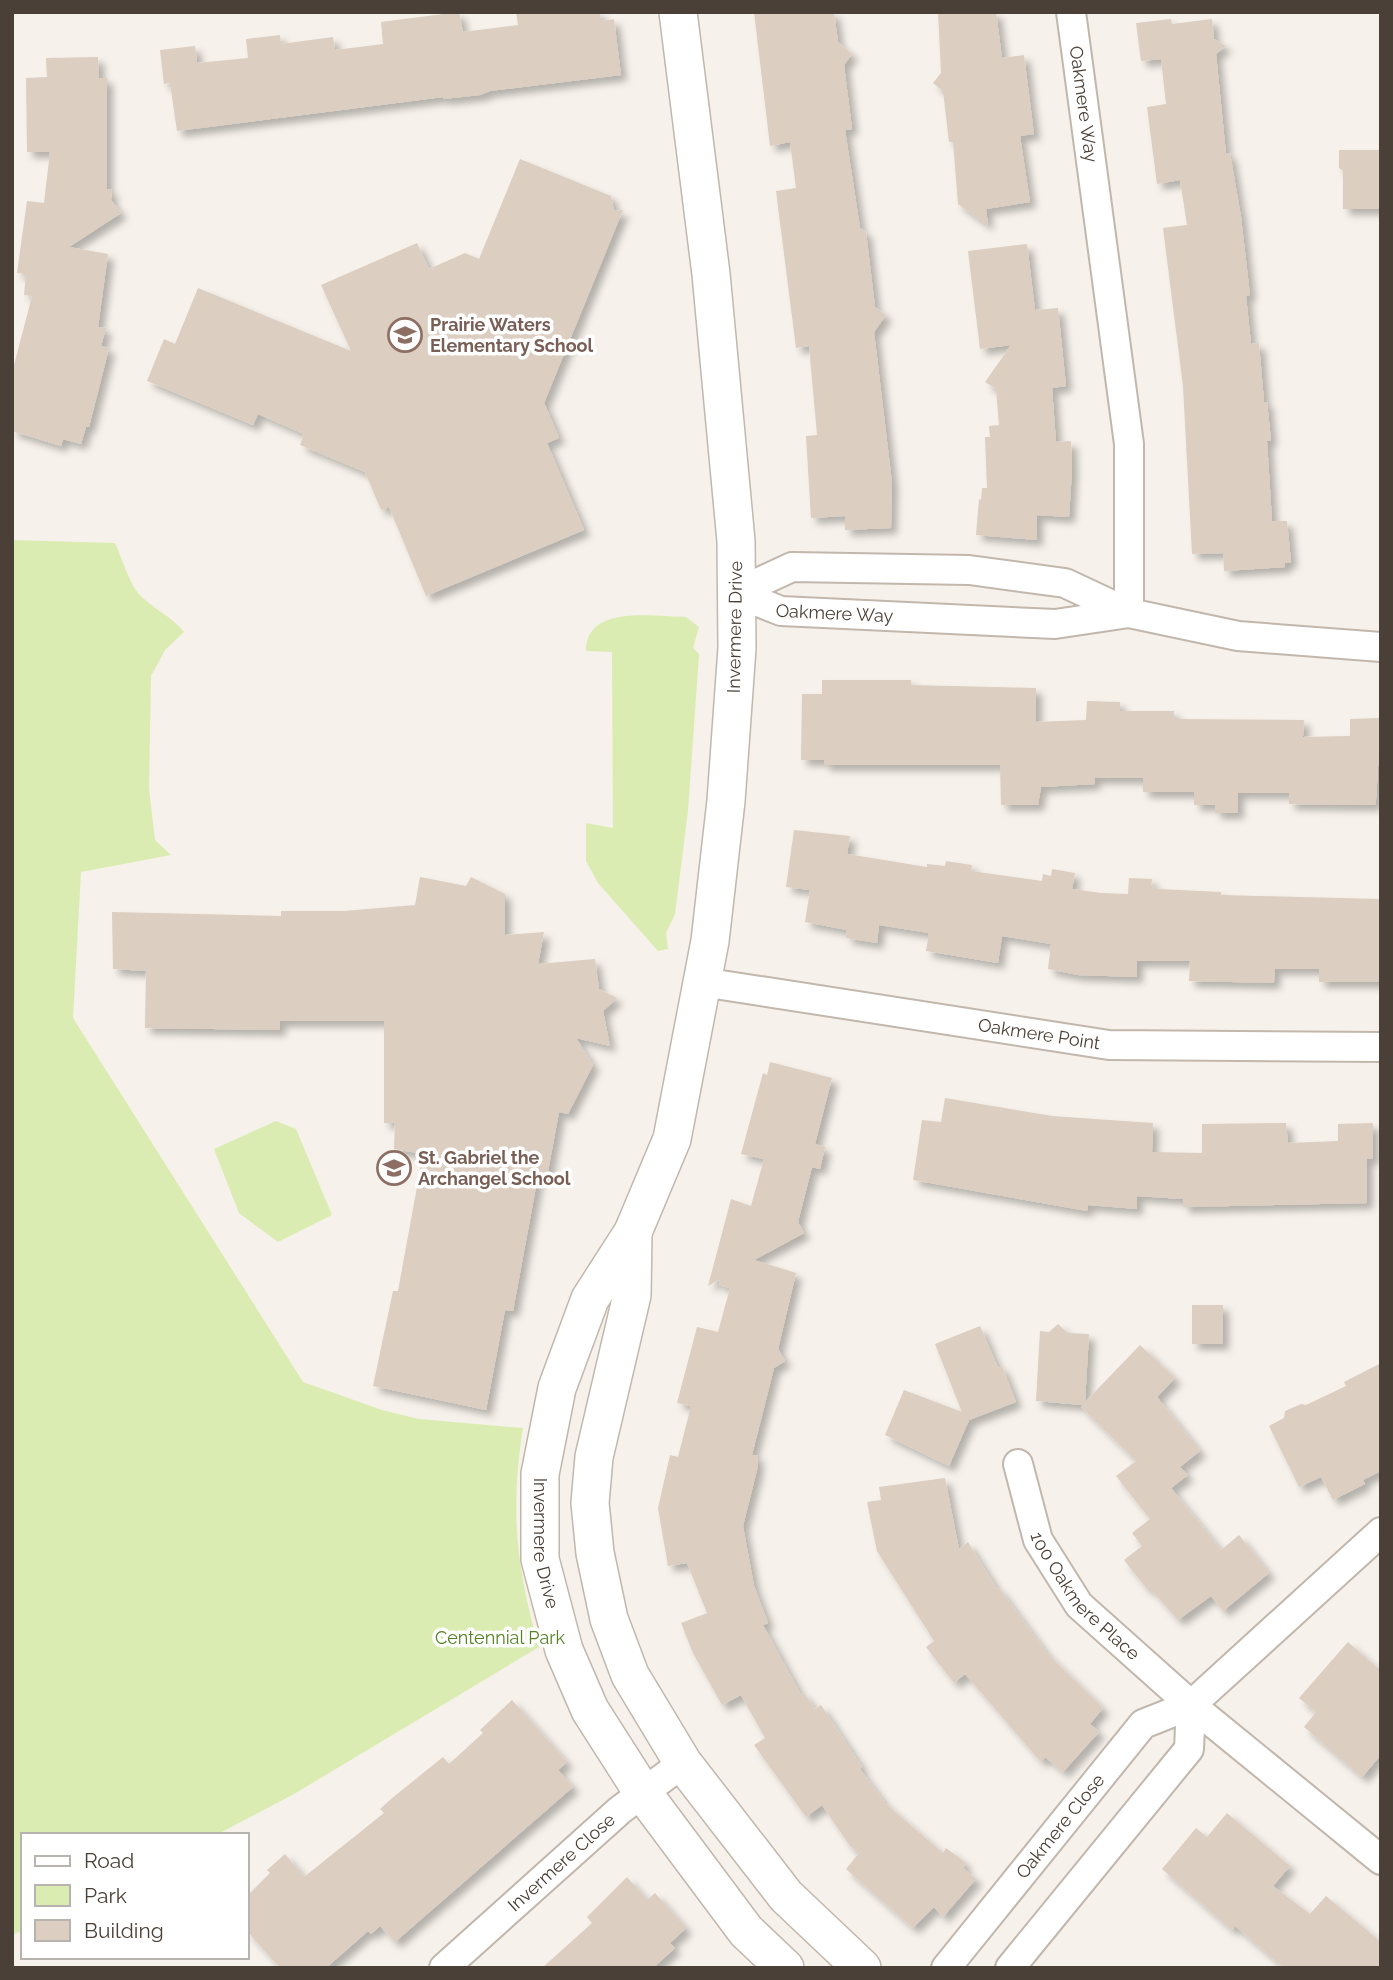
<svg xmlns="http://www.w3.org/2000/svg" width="1393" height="1980" font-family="Raleway,sans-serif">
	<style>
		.green { fill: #daecb1 }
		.building { fill: #dccec1; filter: url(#shadow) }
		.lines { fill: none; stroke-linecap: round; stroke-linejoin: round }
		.minor-casing { stroke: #c2b7ac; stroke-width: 32 }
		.tertiary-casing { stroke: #c2b7ac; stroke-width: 40 }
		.minor { stroke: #fff; stroke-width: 28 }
		.tertiary { stroke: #fff; stroke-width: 37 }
		.labels { text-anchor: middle; stroke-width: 7; stroke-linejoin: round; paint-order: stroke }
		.street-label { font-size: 18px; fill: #4b4037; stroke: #fff }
		.education-label { font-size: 18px; font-weight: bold; fill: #785e54; stroke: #fff; text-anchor: start }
		.park-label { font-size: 18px; fill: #558225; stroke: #fff }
	</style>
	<defs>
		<filter id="shadow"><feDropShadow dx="6" dy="6" stdDeviation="3.5" flood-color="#0004"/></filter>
	</defs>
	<rect width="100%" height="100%" fill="#f6f1ea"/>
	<path class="green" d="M 12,540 L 115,543 C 122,558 128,580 138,593 C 152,609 172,616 184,632 L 165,650 L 151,676 L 149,788 L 155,840 L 171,855 L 81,872 L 73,1018 L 303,1382 L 382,1410 L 419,1419 L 523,1428 C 510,1510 516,1568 539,1647 L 294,1794 L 216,1835 L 23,1835 L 23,1930 L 12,1935 Z
		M 686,617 L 699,627 L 693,648 L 699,654 L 688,811 L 675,914 L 666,933 L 668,949 L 658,951 L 598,883 L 586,861 L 586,823 L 613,828 L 612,652 L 586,651 C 586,604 655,617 686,617 Z
		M 276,1121 L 296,1129 L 332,1215 L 278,1242 L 239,1213 L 214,1149 Z"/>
	<path class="building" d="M 459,12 L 463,32 L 518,25 L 516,12 L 600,12 L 601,21 L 614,19 L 621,75 L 490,91 L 480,95 L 443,99 L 443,97 L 177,131 L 170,83 L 164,84 L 160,50 L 195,46 L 197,63 L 248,58 L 246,39 L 280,35 L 281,44 L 333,37 L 335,50 L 383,44 L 381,22 Z
		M 754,12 L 834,12 L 838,42 L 852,54 L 844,65 L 852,129 L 845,130 L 860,228 L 866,232 L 875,307 L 886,315 L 874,332 L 892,483 L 891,528 L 845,530 L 845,516 L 811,518 L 806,436 L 817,435 L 809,346 L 796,348 L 776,191 L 796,188 L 790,142 L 770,146 Z
		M 938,12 L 996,12 L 1002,58 L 1024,55 L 1034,134 L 1020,136 L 1030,202 L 986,209 L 988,225 L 958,204 L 953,142 L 949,142 L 943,91 L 933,83 L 941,73 Z
		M 1171,19 L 1172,24 L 1212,19 L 1214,39 L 1226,46 L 1216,54 L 1226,154 L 1230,153 L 1241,217 L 1250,295 L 1246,296 L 1251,344 L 1259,343 L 1264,402 L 1267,402 L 1271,441 L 1267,441 L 1272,521 L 1287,521 L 1291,562 L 1285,563 L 1285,567 L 1224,571 L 1223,553 L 1192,554 L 1183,386 L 1163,228 L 1187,225 L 1180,180 L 1157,184 L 1147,107 L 1166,104 L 1161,59 L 1141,61 L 1136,23 Z
		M 98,57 L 99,78 L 107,78 L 107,189 L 112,190 L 111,200 L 121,213 L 69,247 L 108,254 L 98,327 L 106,328 L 101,346 L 109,348 L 89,427 L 86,427 L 81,444 L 63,439 L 61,446 L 12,431 L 12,373 L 32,296 L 24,295 L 26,274 L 17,273 L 27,201 L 44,203 L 50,152 L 27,152 L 26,78 L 47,77 L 46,58 Z
		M 1339,150 L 1381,150 L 1381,209 L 1343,209 L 1343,171 L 1339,168 Z
		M 520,159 L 611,196 L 614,211 L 623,210 L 544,403 L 559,438 L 547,443 L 584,530 L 426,596 L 389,507 L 381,510 L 365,472 L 300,445 L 304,434 L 258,414 L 253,425 L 147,381 L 164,339 L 175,344 L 198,288 L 351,351 L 321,285 L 417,243 L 429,269 L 465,253 L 479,259 Z
		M 1027,244 L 1035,310 L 1058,308 L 1066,386 L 1052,388 L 1056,442 L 1071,441 L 1072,470 L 1069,517 L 1037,515 L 1037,540 L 976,535 L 979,499 L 981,500 L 982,488 L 987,488 L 985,437 L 990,437 L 989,426 L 999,425 L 996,389 L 985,382 L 1011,345 L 980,349 L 968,251 Z
		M 822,680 L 911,680 L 911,685 L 1036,688 L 1036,722 L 1086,720 L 1087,701 L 1120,702 L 1120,711 L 1174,711 L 1174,719 L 1304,720 L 1303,737 L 1350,736 L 1350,719 L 1381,718 L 1376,800 L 1375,805 L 1289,804 L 1289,793 L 1238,793 L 1238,813 L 1215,813 L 1215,805 L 1194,805 L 1194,792 L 1143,792 L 1143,778 L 1094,778 L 1095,784 L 1041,787 L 1038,805 L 1001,805 L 1000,765 L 824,765 L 824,760 L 801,760 L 802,694 L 822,694 Z
		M 794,830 L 850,836 L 847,854 L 927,867 L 927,864 L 945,866 L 946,861 L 972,865 L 971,871 L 1042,881 L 1043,874 L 1051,876 L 1052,869 L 1075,873 L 1072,889 L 1101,893 L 1128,894 L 1129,878 L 1152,879 L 1151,886 L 1159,889 L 1221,892 L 1221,895 L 1381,899 L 1381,982 L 1319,982 L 1319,969 L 1275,969 L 1274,983 L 1189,981 L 1190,961 L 1137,961 L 1137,977 L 1078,975 L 1048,969 L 1051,944 L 1002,936 L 998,963 L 926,951 L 929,933 L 879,925 L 877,943 L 846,938 L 847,930 L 805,922 L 810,890 L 786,887 Z
		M 420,877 L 466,886 L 471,877 L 505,894 L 505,935 L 544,932 L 538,964 L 595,959 L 599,989 L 617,998 L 603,1011 L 610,1046 L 576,1038 L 593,1065 L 568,1114 L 559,1112 L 547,1177 L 538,1176 L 513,1311 L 505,1310 L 486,1410 L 373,1386 L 393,1291 L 398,1291 L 423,1154 L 394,1149 L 395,1123 L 384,1123 L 384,1021 L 280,1021 L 280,1030 L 145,1028 L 146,971 L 113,969 L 112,912 L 281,916 L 281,911 L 344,911 L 415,905 Z
		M 770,1062 L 832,1078 L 815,1144 L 825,1147 L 820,1169 L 812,1167 L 798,1222 L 804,1233 L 754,1260 L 796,1273 L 778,1349 L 785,1361 L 774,1368 L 752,1455 L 758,1456 L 757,1470 L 743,1526 L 754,1586 L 768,1623 L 763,1625 L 801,1695 L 804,1693 L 815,1709 L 821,1705 L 862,1767 L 860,1769 L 885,1803 L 943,1853 L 946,1848 L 966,1863 L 963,1868 L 976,1879 L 943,1917 L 934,1907 L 913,1928 L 846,1869 L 859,1853 L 850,1846 L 822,1805 L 806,1817 L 754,1745 L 765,1738 L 741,1695 L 722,1705 L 693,1653 L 681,1623 L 707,1613 L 687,1563 L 668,1566 L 658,1508 L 670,1455 L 678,1457 L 691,1406 L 677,1403 L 697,1327 L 718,1332 L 730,1288 L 719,1285 L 720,1279 L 708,1286 L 731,1199 L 751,1206 L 764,1159 L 741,1154 L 763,1073 L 767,1075 Z
		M 945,1098 L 1052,1116 L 1153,1123 L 1152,1152 L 1202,1153 L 1202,1124 L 1286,1123 L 1288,1143 L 1338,1141 L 1338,1124 L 1373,1123 L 1373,1159 L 1367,1159 L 1367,1203 L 1183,1207 L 1183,1199 L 1137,1196 L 1137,1209 L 1088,1205 L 1087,1211 L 913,1180 L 922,1120 L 941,1122 Z
		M 1192,1305 L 1223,1305 L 1223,1344 L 1192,1344 Z
		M 1058,1324 L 1068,1333 L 1089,1334 L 1085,1402 L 1140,1345 L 1175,1378 L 1157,1397 L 1200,1451 L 1180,1467 L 1188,1475 L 1171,1488 L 1221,1550 L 1239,1535 L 1269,1573 L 1223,1611 L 1211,1596 L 1178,1620 L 1149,1587 L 1147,1589 L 1124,1560 L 1142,1546 L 1132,1533 L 1150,1519 L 1116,1476 L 1136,1461 L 1081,1407 L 1083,1405 L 1036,1401 L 1040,1331 L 1049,1332 Z
		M 980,1326 L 998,1368 L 1002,1366 L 1016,1402 L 969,1420 L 949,1466 L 885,1435 L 904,1390 L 962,1412 L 935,1344 Z
		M 1381,1363 L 1381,1471 L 1363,1480 L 1365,1484 L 1333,1500 L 1321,1477 L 1299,1487 L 1269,1426 L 1284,1418 L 1285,1411 L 1301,1404 L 1306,1405 L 1346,1386 L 1344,1382 Z
		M 945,1478 L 959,1549 L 968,1542 L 997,1589 L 999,1588 L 1046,1652 L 1103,1708 L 1090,1724 L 1099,1732 L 1063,1772 L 1045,1757 L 1041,1762 L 965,1674 L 954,1683 L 926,1647 L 934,1641 L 877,1551 L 867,1502 L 881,1500 L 879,1487 Z
		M 1348,1642 L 1381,1671 L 1381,1755 L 1362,1777 L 1304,1727 L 1316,1712 L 1299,1698 Z
		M 512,1700 L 567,1762 L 558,1770 L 573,1787 L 395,1942 L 380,1926 L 371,1934 L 368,1931 L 326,1968 L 280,1968 L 247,1931 L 247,1896 L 270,1873 L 267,1870 L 285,1854 L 304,1877 L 384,1813 L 380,1809 L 391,1799 L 443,1757 L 449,1764 L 483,1733 L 480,1730 Z
		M 1227,1813 L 1290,1866 L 1273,1886 L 1310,1914 L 1326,1896 L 1381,1942 L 1381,1968 L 1284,1968 L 1235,1926 L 1232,1930 L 1162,1869 L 1196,1828 L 1207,1837 Z
		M 627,1877 L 647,1900 L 655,1893 L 686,1928 L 670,1943 L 675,1948 L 653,1968 L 542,1968 L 592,1923 L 587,1917 Z"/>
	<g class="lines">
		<g class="minor-casing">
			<g id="minor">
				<path id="s1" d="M 1071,12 L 1129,444 L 1129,613"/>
				<path d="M 736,593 L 792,567 L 969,570 L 1065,583 L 1129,613 L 1238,636 L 1381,647"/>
				<path id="s2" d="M 736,593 L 781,611 L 1055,624 L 1129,613"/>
				<path id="s3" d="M 702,982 L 1109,1045 L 1381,1047"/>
				<path id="s4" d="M 1018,1464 L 1038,1540 L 1079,1605 L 1191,1705 L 1381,1860"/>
				<path id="s5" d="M 444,1968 L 620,1810 L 683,1763"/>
				<path id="s6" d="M 946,1968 L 1143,1724 L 1191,1705 L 1381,1532"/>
				<path d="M 1010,1968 L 1189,1749 L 1191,1705"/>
			</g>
		</g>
		<g class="tertiary-casing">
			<g id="tertiary">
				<path id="s7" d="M 678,12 L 711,274 L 736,541 L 737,648 L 726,801 L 710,941 L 672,1139 L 633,1232 L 590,1299 L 557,1388 L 540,1474 L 540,1559 L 564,1650 L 590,1710 L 643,1793 L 746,1931 L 785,1968"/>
				<path d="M 633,1232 L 632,1295 L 594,1457 L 590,1503 L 595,1553 L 609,1619 L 630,1675 L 683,1763 L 786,1896 L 862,1968"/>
			</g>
		</g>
		<use href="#minor" class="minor"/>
		<use href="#tertiary" class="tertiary"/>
	</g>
	<defs>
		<g id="school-ring" transform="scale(1.75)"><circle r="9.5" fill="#fff" stroke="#8d6e63" stroke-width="1.5"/><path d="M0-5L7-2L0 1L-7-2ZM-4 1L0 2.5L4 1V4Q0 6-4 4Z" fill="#8d6e63"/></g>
	</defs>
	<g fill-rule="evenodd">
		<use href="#school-ring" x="405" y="335"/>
		<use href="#school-ring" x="394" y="1168"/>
	</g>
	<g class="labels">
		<g class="street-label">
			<text dy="6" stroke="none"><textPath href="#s1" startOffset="93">Oakmere Way</textPath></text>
			<text dy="6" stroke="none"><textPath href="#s2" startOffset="102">Oakmere Way</textPath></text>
			<text transform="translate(735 627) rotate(-89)" y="6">Invermere Drive</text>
			<text dy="6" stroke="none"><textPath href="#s3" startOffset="341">Oakmere Point</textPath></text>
			<text dy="6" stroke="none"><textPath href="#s7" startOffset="1568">Invermere Drive</textPath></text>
			<text dy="6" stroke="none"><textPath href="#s4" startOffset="152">100 Oakmere Place</textPath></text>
			<text dy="6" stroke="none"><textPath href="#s6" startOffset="182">Oakmere Close</textPath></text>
			<text dy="6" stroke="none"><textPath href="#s5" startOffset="158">Invermere Close</textPath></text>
		</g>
		<g class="education-label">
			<text x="430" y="331">Prairie Waters<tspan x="430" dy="21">Elementary School</tspan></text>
			<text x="418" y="1164">St. Gabriel the<tspan x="418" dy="21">Archangel School</tspan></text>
		</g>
		<g class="park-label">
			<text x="500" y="1644">Centennial Park</text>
		</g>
	</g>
	<rect width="1393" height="1980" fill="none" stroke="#4b4037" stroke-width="28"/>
	<rect x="21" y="1833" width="228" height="126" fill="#ffffff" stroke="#b7b3af" stroke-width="2"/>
	<rect x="35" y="1856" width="35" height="10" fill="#ffffff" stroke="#b7b3af" stroke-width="2"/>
	<text x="84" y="1868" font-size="21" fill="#4b4037">Road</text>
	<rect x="35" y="1885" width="35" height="21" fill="#daecb1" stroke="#b7b3af" stroke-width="2"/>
	<text x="84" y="1903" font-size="21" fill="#4b4037">Park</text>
	<rect x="35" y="1920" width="35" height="21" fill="#dccec1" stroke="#b7b3af" stroke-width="2"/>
	<text x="84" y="1938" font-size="21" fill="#4b4037">Building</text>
</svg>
